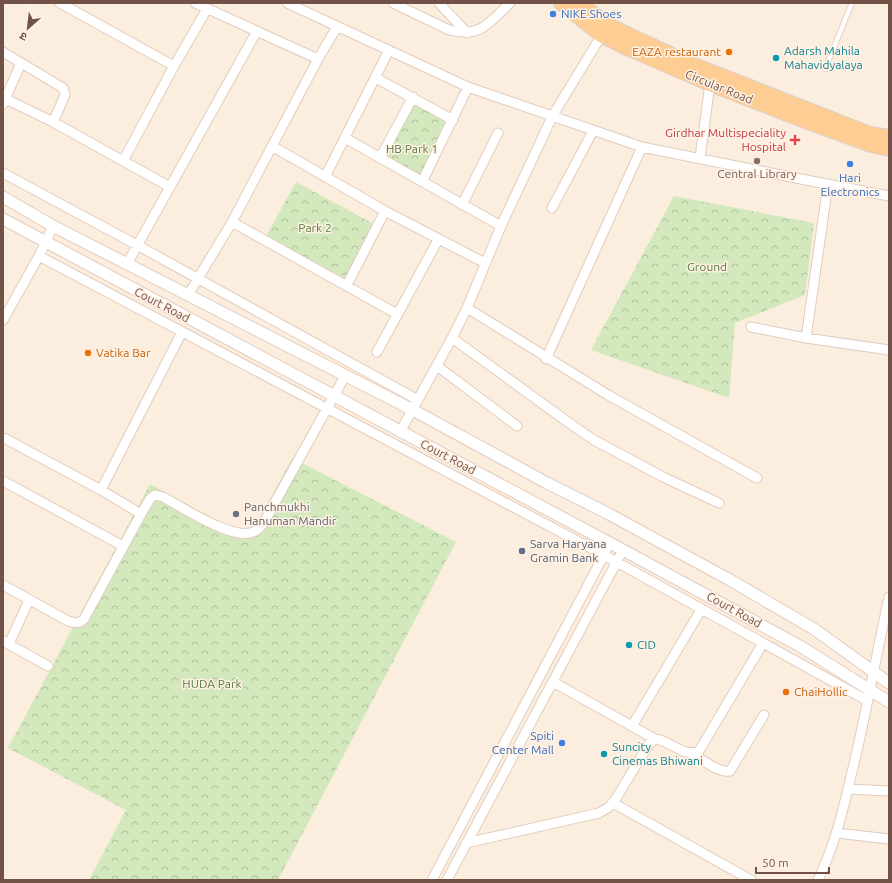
<svg xmlns="http://www.w3.org/2000/svg" width="892" height="883" font-family="Ubuntu,'Noto Sans Devanagari',sans-serif">
	<style>
		.forest { fill: url(#forest-crowns) }
		.lines { fill: none; stroke-linecap: round; stroke-linejoin: round }
		.service-casing { stroke: #e2cbbd; stroke-width: 6 }
		.minor-casing { stroke: #e2cbbd; stroke-width: 11 }
		.tertiary-casing { stroke: #e2cbbd; stroke-width: 13 }
		.primary-casing { stroke: #dad2cf; stroke-width: 16 }
		.service { stroke: #fff; stroke-width: 4.5 }
		.minor { stroke: #fff; stroke-width: 9 }
		.tertiary { stroke: #fff; stroke-width: 11 }
		.primary { stroke: #fdcd94; stroke-width: 14 }
		.shop-dot { fill: #3f7fe0; stroke: #fff2e5; stroke-width: 1.5 }
		.food-dot { fill: #e8710a; stroke: #fff2e5; stroke-width: 1.5 }
		.culture-dot { fill: #0f9aa8; stroke: #fff2e5; stroke-width: 1.5 }
		.health-dot { fill: #e0444e; stroke: #fff2e5; stroke-width: 1.5 }
		.education-dot { fill: #8d6e63; stroke: #fff2e5; stroke-width: 1.5 }
		.worship-dot { fill: #6b7280; stroke: #fff2e5; stroke-width: 1.5 }
		.service-dot { fill: #5c6f8a; stroke: #fff2e5; stroke-width: 1.5 }
		.labels { text-anchor: middle; stroke-width: 3; stroke-linejoin: round; paint-order: stroke }
		.shop-label { font-size: 12px; fill: #366cbe; stroke: #fff2e5; text-anchor: start }
		.culture-label { font-size: 12px; fill: #0d838f; stroke: #fff2e5; text-anchor: start }
		.food-label { font-size: 12px; fill: #c56008; stroke: #fff2e5; text-anchor: start }
		.street-label { font-size: 12px; fill: #725246; stroke: #fff2e5 }
		.health-label { font-size: 12px; fill: #be3a42; stroke: #fff2e5; text-anchor: end }
		.park-label { font-size: 12px; fill: #54783e; stroke: #fff2e5 }
		.education-label { font-size: 12px; fill: #785e54; stroke: #fff2e5 }
		.worship-label { font-size: 12px; fill: #5b616d; stroke: #fff2e5; text-anchor: start }
		.service-label { font-size: 12px; fill: #4e5e75; stroke: #fff2e5; text-anchor: start }
	</style>
	<defs>
		<pattern id="forest-crowns" width="20" height="18" patternUnits="userSpaceOnUse"><rect width="20" height="18" fill="#d3e9bd"/><path d="M2 6a3 3 0 1 1 6 0M12 15a3 3 0 1 1 6 0" fill="none" stroke="#b0bf9b"/></pattern>
	</defs>
	<rect width="100%" height="100%" fill="#fceede"/>
	<path class="forest" d="M 414,100 L 451,120 L 422,180 L 382,158 Z
		M 296,182 L 374,224 L 346,279 L 266,236 Z
		M 674,196 L 814,223 L 805,295 L 735,323 L 729,398 L 591,350 Z
		M 292,458 L 456,542 L 278,880 L 89,880 L 126,810 L 8,748 L 150,484 L 249,538 Z"/>
	<g class="lines">
		<g class="service-casing">
			<path id="service" d="M 825,69 L 852,3"/>
		</g>
		<g class="minor-casing">
			<path id="minor" d="M 60,3 L 174,66
				M 195,3 L 318,59
				M 287,3 L 468,87 L 642,147 L 801,179 L 889,196
				M 393,3 L 449,30 C 481,38 489,23 510,3
				M 439,3 L 467,33
				M 3,52 L 63,88 L 65,95 L 53,122
				M 376,78 L 453,120
				M 6,99 L 53,122 L 170,187
				M 3,104 L 21,63
				M 345,138 L 501,226
				M 272,146 L 385,211 L 485,263
				M 380,158 L 413,97
				M 700,158 L 710,84
				M 123,161 L 174,66 L 207,9
				M 3,173 L 137,245 L 418,400
				M 325,177 L 389,50
				M 422,182 L 468,87
				M 462,205 L 498,133
				M 552,208 L 593,131
				M 232,222 L 397,314
				M 39,256 L 604,555 L 868,701
				M 127,264 L 257,31
				M 347,285 L 385,211
				M 188,295 L 232,222 L 318,59 L 337,27
				M 467,308 L 608,395 L 757,478
				M 3,320 L 39,256 L 53,226
				M 751,327 L 806,338 L 889,350
				M 452,338 L 572,425 L 594,440 L 663,477 L 719,503
				M 806,338 L 828,184
				M 377,352 L 438,240
				M 546,359 L 642,147
				M 437,366 L 517,426
				M 400,432 L 452,338 L 467,308 L 501,226 L 552,117 L 604,31
				M 4,438 L 101,490 L 141,514
				M 3,481 L 123,546
				M 101,490 L 182,332
				M 3,585 L 68,621 C 74,623 79,624 84,619 L 141,514 L 150,499 L 155,495 L 163,497 C 182,507 233,541 253,532 C 257,531 260,527 263,524 L 345,376
				M 3,641 L 48,666
				M 9,644 L 29,600
				M 553,682 L 655,739
				M 632,726 L 701,610
				M 692,753 C 701,759 720,774 730,771 L 764,715
				M 848,789 L 889,791
				M 613,803 L 751,880
				M 837,833 L 889,839
				M 466,843 L 599,813 L 609,807 L 615,800 L 649,744 L 655,739 C 670,740 683,758 699,751 L 763,643
				M 432,880 L 606,551
				M 447,880 L 623,550
				M 818,880 C 834,847 843,811 851,776 C 866,716 876,656 889,597"/>
		</g>
		<g class="tertiary-casing">
			<path id="tertiary" d="M 3,197 L 53,226 L 413,410 L 547,483 L 607,513 L 730,580 L 814,629 L 889,683
				M 3,219 L 623,550 L 800,646 L 889,702"/>
		</g>
		<g class="primary-casing">
			<path id="primary" d="M 561,3 L 601,35 L 627,48 L 710,84 L 813,124 L 871,145 L 889,149
				M 580,3 L 608,25 L 629,35 L 694,65 L 852,127 L 870,134 L 889,137"/>
		</g>
		<use href="#service" class="service"/>
		<use href="#minor" class="minor"/>
		<use href="#tertiary" class="tertiary"/>
		<use href="#primary" class="primary"/>
	</g>
	<g class="shop-dot">
		<circle cx="553" cy="14" r="4"/>
		<circle cx="850" cy="164" r="4"/>
		<circle cx="562" cy="743" r="4"/>
	</g>
	<g class="food-dot">
		<circle cx="729" cy="52" r="4"/>
		<circle cx="88" cy="353" r="4"/>
		<circle cx="786" cy="692" r="4"/>
	</g>
	<g class="culture-dot">
		<circle cx="776" cy="58" r="4"/>
		<circle cx="629" cy="645" r="4"/>
		<circle cx="604" cy="754" r="4"/>
	</g>
	<path class="health-dot" d="M793 134h4v4h4v4h-4v4h-4v-4h-4v-4h4z"/>
	<circle class="education-dot" cx="757" cy="161" r="4"/>
	<circle class="worship-dot" cx="236" cy="514" r="4"/>
	<circle class="service-dot" cx="522" cy="551" r="4"/>
	<g class="labels">
		<g class="shop-label">
			<text x="561" y="18">NIKE Shoes</text>
			<text x="850" y="182" text-anchor="middle">Hari<tspan x="850" dy="14">Electronics</tspan></text>
			<text x="554" y="740" text-anchor="end">Spiti<tspan x="554" dy="14">Center Mall</tspan></text>
		</g>
		<g class="culture-label">
			<text x="784" y="55">Adarsh Mahila<tspan x="784" dy="14">Mahavidyalaya</tspan></text>
			<text x="637" y="649">CID</text>
			<text x="612" y="751">Suncity<tspan x="612" dy="14">Cinemas Bhiwani</tspan></text>
		</g>
		<g class="food-label">
			<text x="721" y="56" text-anchor="end">EAZA restaurant</text>
			<text x="96" y="357">Vatika Bar</text>
			<text x="794" y="696">ChaiHollic</text>
		</g>
		<g class="street-label">
			<text transform="translate(719 87) rotate(22)" y="4">Circular Road</text>
			<text transform="translate(162 305) rotate(28)" y="4">Court Road</text>
			<text transform="translate(448 457) rotate(28)" y="4">Court Road</text>
			<text transform="translate(734 610) rotate(29)" y="4">Court Road</text>
		</g>
		<g class="health-label">
			<text x="786" y="137">Girdhar Multispeciality<tspan x="786" dy="14">Hospital</tspan></text>
		</g>
		<g class="park-label">
			<text x="412" y="153">HB Park 1</text>
			<text x="315" y="232">Park 2</text>
			<text x="707" y="271">Ground</text>
			<text x="212" y="688">HUDA Park</text>
		</g>
		<g class="education-label">
			<text x="757" y="178">Central Library</text>
		</g>
		<g class="worship-label">
			<text x="244" y="511">Panchmukhi<tspan x="244" dy="14">Hanuman Mandir</tspan></text>
		</g>
		<g class="service-label">
			<text x="530" y="548">Sarva Haryana<tspan x="530" dy="14">Gramin Bank</tspan></text>
		</g>
	</g>
	<rect width="892" height="883" fill="none" stroke="#725246" stroke-width="8"/>
	<g transform="translate(28 28) rotate(208)" stroke="#fff2e5" stroke-width="3" paint-order="stroke">
	<path d="M0-3L7 15L0 10L-7 15Z" fill="#725246"/>
	<text y="-6" font-size="11" font-weight="bold" text-anchor="middle" fill="#725246">उ</text>
	</g>
	<path d="M756 867v6h73v-6" fill="none" stroke="#725246" stroke-width="2"/>
	<text x="762" y="867" font-size="12" fill="#725246" stroke="#fff2e5" stroke-width="3" paint-order="stroke">50 m</text>
</svg>
